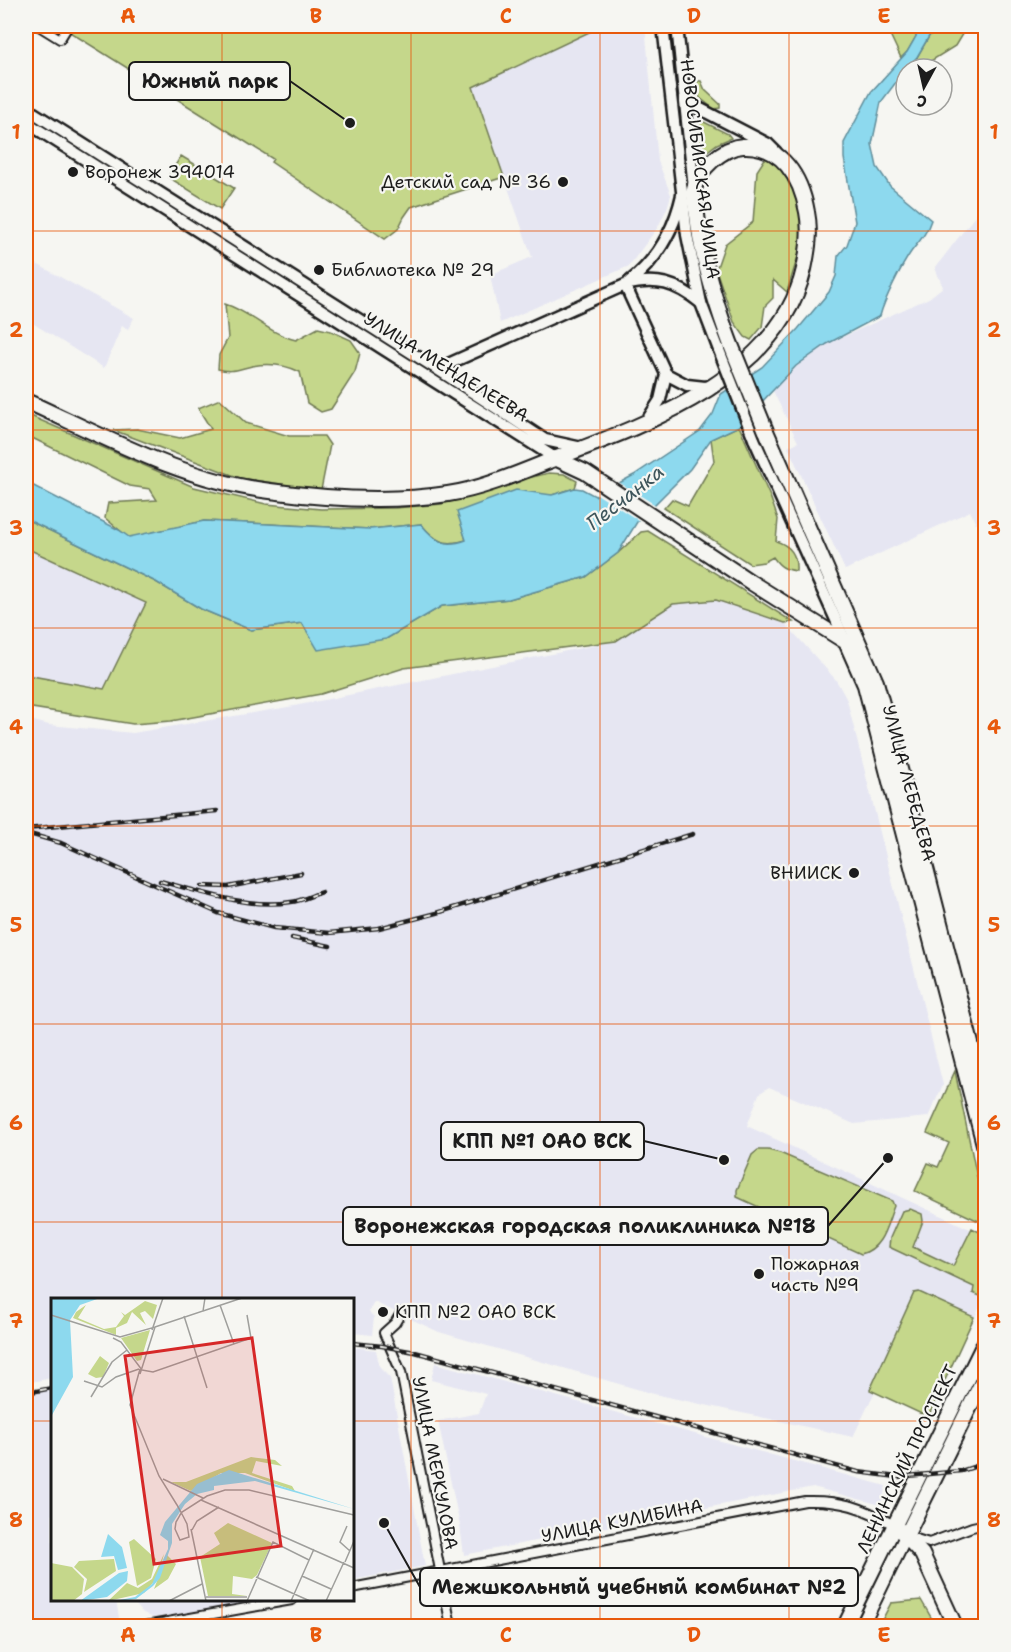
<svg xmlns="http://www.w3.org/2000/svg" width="1011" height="1652" font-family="'Shantell Sans',sans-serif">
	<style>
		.built { fill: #e6e6f2 }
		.green { fill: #c5d78b; stroke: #707a54; stroke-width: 1.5 }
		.water { fill: #8dd9ee; stroke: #608d9a; stroke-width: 1.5 }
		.pier { fill: #f6f6f2 }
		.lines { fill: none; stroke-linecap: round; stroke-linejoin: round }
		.minor-casing { stroke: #1c1c1c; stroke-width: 12 }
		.tertiary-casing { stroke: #1c1c1c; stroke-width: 15 }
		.secondary-casing { stroke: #1c1c1c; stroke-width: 15 }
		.primary-casing { stroke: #1c1c1c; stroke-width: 16 }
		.trunk-casing { stroke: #1c1c1c; stroke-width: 18 }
		.minor { stroke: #f6f6f2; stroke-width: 8 }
		.tertiary { stroke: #f6f6f2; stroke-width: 10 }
		.secondary { stroke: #f6f6f2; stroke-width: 10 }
		.primary { stroke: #f6f6f2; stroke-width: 12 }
		.trunk { stroke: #f6f6f2; stroke-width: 14 }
		.rail-casing { stroke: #1c1c1c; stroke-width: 4.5 }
		.rail { stroke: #f6f6f2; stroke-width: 2; stroke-dasharray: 7; stroke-linecap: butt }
		.secondary-bridge-casing { stroke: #1c1c1c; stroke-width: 15; stroke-linecap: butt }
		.trunk-bridge-casing { stroke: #1c1c1c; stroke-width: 18; stroke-linecap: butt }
		.secondary-bridge { stroke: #f6f6f2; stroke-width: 10 }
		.trunk-bridge { stroke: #f6f6f2; stroke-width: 14 }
		.grid { fill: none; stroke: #e8590c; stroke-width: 1.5; stroke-opacity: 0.55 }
		.poi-dot { fill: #1c1c1c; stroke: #f6f6f2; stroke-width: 2 }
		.labels { text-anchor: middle; stroke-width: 4.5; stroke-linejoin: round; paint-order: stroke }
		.street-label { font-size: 18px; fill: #1c1c1c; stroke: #f6f6f2 }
		.poi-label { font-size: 18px; fill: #1c1c1c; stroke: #f6f6f2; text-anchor: start }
		.water-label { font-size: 20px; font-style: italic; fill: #3e555b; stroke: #f6f6f2 }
		.inset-road { fill: none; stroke: #9f9f9c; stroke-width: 1.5 }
		.view { fill: #d62828; fill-opacity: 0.15; stroke: #d62828; stroke-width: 3 }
		.inset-edge { fill: none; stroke: #1c1c1c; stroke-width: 3 }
		.leader { fill: none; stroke: #1c1c1c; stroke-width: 2 }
		.callout-dot { fill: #1c1c1c; stroke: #f6f6f2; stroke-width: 2 }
		.callout { fill: #f6f6f2; stroke: #1c1c1c; stroke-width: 2 }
		.callout-label { font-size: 20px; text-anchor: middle; font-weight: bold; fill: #1c1c1c }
		.neatline { fill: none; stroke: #e8590c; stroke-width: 2 }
		.grid-label { font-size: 20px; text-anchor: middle; font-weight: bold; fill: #e8590c }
	</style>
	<rect width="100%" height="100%" fill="#f6f6f2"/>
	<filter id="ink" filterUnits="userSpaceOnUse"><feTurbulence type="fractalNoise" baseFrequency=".0167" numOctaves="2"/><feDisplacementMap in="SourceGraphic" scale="12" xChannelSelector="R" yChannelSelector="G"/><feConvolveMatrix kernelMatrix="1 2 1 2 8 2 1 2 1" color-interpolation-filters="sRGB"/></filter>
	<g filter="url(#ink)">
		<path class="built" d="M 602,26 L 645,26 L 658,161 L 671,195 L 667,208 L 658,227 L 629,266 L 500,323 L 490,275 L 532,257 L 473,87 Z
			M 985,203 L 985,519 L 976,524 L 970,511 L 845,570 L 788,447 L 798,442 L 773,391 L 796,366 L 827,344 L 929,298 L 943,287 L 935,268 Z
			M 26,258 L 134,318 L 128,329 L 122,326 L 104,368 L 26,319 Z
			M 26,548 L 147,603 L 104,689 L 26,675 Z
			M 716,600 L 785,623 L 836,680 L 847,700 L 943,1085 L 928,1117 L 854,1124 L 769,1087 L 759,1094 L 747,1126 L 985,1236 L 985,1296 L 930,1412 L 877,1387 L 853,1437 L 654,1394 L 439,1332 L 374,1302 L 369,1312 L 374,1317 L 372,1335 L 353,1333 L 352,1300 L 52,1300 L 52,1378 L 26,1383 L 26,719 L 49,725 L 133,733 L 294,706 L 616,641 L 673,604 Z
			M 353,1347 L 376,1350 L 380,1368 L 390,1378 L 425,1566 L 353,1580 Z
			M 435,1363 L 886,1486 L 881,1505 L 813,1487 L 464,1555 L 460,1526 L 438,1421 L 479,1413 L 486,1394 L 431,1380 Z
			M 52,1389 L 52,1600 L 116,1600 L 120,1623 L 103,1626 L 26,1626 L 26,1394 Z
			M 132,1600 L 131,1600 L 264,1600 L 153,1618 L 142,1612 Z"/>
		<path class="green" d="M 71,26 L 602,26 L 473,87 L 504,177 L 411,207 L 404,217 L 398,229 L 385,239 L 271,162 L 273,159 L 68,31 Z
			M 886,26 L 922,26 L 907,52 L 901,58 Z
			M 935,26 L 967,26 L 955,46 L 918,69 L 917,57 Z
			M 698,81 L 701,81 L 705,90 L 720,104 L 720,108 L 714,109 L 700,98 L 695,86 Z
			M 698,119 L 728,134 L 731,138 L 717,144 L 701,156 L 696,121 Z
			M 181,156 L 234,188 L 220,209 L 168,177 Z
			M 766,157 L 777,160 L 794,188 L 803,228 L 803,240 L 787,292 L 773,280 L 773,298 L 765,306 L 762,327 L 751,340 L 745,337 L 734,322 L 716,270 L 725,244 L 753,222 L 757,171 Z
			M 225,304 C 251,312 269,334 296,340 L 318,328 L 331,331 L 351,340 L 360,353 L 355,372 L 331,409 L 321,412 L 307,403 L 300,372 C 284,364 269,363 252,366 C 238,369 232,373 218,369 L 219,355 L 228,338 Z
			M 220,399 L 246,423 L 289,436 L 324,436 L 330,445 L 321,490 L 240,478 L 113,430 L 137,429 L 180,438 L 211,429 L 198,408 Z
			M 26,414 L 194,487 L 266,504 L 321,509 L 395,508 L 442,504 L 499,485 L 549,473 L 564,474 L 577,481 L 575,488 L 552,495 L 458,512 L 466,540 C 444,547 435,541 421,524 L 370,529 L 204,521 L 129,538 L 105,518 L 108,503 L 157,500 L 150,489 L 130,486 L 26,435 Z
			M 739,426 L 771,499 L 778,519 L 776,541 C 791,546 797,555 796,571 C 784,569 780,567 773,557 L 764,562 L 750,564 L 664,508 L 672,499 L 688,506 L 714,461 L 711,439 Z
			M 26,519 L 156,582 L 201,609 L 251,630 L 302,623 L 386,639 L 442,606 L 509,599 L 586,577 L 618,553 L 641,532 L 648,531 L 793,622 L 785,623 L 716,600 L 673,604 L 616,641 L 404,668 L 321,694 L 171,721 L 133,724 L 26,707 L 26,675 L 104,689 L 146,603 L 26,548 Z
			M 955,1071 L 985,1216 L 985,1224 L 915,1191 L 928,1163 L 938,1167 L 949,1143 L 927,1133 Z
			M 758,1150 L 768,1150 L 780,1153 L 892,1201 L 894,1206 C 886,1226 883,1248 861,1254 L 737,1197 L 737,1190 L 752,1155 Z
			M 910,1209 L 922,1214 L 923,1221 L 913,1247 L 953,1266 L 972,1228 L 985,1235 L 985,1298 L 973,1293 L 974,1287 L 889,1247 L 890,1238 L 902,1211 Z
			M 919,1292 L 974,1317 L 928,1417 L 870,1390 L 914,1293 Z
			M 921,1600 L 936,1626 L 879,1626 L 891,1603 Z"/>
		<path class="water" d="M 922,26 L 935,26 L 917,57 L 906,69 L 881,102 L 872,144 L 877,167 L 890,186 L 931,220 C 926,235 920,240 911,252 C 902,265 884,300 880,316 L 827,344 L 796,366 L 739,426 L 711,439 L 690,469 L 637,522 L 618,553 L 586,577 L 509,599 L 442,606 L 386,639 L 318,650 L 302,623 L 251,630 L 201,609 L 156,582 L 26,519 L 26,482 L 119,530 L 129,537 L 204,521 L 370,529 L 421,524 C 435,541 444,548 466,540 L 457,512 L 516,490 L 552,495 L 575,488 L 582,489 L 595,496 L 634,475 L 700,431 L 713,414 L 721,394 L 762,367 L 798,329 L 829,292 L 836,276 L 838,256 L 847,245 L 855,222 L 844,158 L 844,143 L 871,92 L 907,52 Z"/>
		<path class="pier" d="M 617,481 L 657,506 L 641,522 L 592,491 L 595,493 Z"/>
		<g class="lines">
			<g class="minor-casing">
				<path id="minor" d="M 39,26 L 60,39 L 68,26
					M 401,1313 L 395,1323 L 384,1333 L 401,1372 L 451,1626
					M 910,1537 L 929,1543 L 972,1527 L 986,1524
					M 352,1588 L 805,1501 C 842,1500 862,1507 894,1525
					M 145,1626 L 292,1600"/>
			</g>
			<g class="tertiary-casing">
				<path id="tertiary" d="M 26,108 L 437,369 L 545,440 L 582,448
					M 26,122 L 555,458
					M 629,282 C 657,260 674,230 682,195
					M 625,285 L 666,374 L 687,385 L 705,387 L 712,386
					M 437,369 L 625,285 C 657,277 676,283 701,303
					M 646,422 L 660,400 L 666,374"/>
			</g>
			<g class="secondary-casing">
				<path id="secondary" d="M 663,26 L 687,235 L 701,303 L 719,350
					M 677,26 L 694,188
					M 685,101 L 768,144 L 776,152
					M 754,439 L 846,642"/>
			</g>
			<g class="primary-casing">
				<path id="primary" d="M 862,1626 L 906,1536"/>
			</g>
			<g class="trunk-casing">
				<path id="trunk" d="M 26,401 C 103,436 184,481 270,491 C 328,499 389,503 448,494 C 487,488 525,470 562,456 C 653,422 780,374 804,269 C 808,250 811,231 807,212 C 801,178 782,144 743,146 C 723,147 697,170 694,190 C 693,198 696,208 697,215 C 702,260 715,302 731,345
					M 766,431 L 876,682 L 909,802 L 986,1102
					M 555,458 L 585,472 L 752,583 L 846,642 L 865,685 L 986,1152
					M 900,1530 L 922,1554 L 955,1626
					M 906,1536 L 986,1374
					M 845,1626 L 986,1340"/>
			</g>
			<use href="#minor" class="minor"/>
			<use href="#tertiary" class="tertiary"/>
			<use href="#secondary" class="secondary"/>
			<use href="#primary" class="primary"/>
			<use href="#trunk" class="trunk"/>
			<g class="rail-casing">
				<path id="rail" d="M 26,829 L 217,811
					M 26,833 L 61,843 L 218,913 L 274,928 L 329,933 L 379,928 L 437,913 L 693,834
					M 160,881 C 200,892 250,909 291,902 C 301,901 312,895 322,892
					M 202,886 L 228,887 L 301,873
					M 292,938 L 330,946
					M 352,1343 L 382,1346 L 415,1352 L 858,1472 L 897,1477 L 961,1471 L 986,1463
					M 26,1393 L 52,1388"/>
			</g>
			<use href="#rail" class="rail"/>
			<g class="secondary-bridge-casing">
				<path id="secondary-bridge" d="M 719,350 L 754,439"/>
			</g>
			<g class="trunk-bridge-casing">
				<path id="trunk-bridge" d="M 731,345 L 766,431"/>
			</g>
			<use href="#secondary-bridge" class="secondary-bridge"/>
			<use href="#trunk-bridge" class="trunk-bridge"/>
		</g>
	</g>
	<path class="grid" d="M 222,26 L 222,1300M 411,26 L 411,1626M 600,26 L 600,1626M 789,26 L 789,1626M 26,231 L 986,231M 26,430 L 986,430M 26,628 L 986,628M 26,826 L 986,826M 26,1024 L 986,1024M 26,1222 L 986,1222M 26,1421 L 52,1421M 352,1421 L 986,1421M 222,1600 L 222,1626"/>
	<g class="poi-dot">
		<circle cx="73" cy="172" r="6"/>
		<circle cx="563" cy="182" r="6"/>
		<circle cx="319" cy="270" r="6"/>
		<circle cx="854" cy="873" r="6"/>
		<circle cx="759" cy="1274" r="6"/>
		<circle cx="383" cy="1312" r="6"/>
	</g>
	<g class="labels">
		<g class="street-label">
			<text transform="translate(700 169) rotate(83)" y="6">НОВОСИБИРСКАЯ УЛИЦА</text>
			<text transform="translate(446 367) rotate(32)" y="6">УЛИЦА МЕНДЕЛЕЕВА</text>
			<text transform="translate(909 783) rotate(75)" y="6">УЛИЦА ЛЕБЕДЕВА</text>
			<text transform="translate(907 1459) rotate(-64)" y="6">ЛЕНИНСКИЙ ПРОСПЕКТ</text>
			<text transform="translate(435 1463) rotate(79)" y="6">УЛИЦА МЕРКУЛОВА</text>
			<text transform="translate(622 1521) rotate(-11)" y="6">УЛИЦА КУЛИБИНА</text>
		</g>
		<g class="poi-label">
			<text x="85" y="178">Воронеж 394014</text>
			<text x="551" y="188" text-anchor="end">Детский сад № 36</text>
			<text x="331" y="276">Библиотека № 29</text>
			<text x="842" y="879" text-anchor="end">ВНИИСК</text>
			<text x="771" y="1270">Пожарная<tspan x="771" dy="21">часть №9</tspan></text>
			<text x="395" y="1318">КПП №2 ОАО ВСК</text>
		</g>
		<g class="water-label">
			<text transform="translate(625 497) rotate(-38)" y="7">Песчанка</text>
		</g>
	</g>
	<g transform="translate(51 1298)">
		<rect width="303" height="303" fill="#f6f6f2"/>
		<path d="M 94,3 L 106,7 L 102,21 L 94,13 L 89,15 L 95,27 L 81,14 L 76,25 L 65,30 L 65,37 L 22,20 L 25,14 L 35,7 L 27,20 L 53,31 L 65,29 L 73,18 L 70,14 L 74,17 ZM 99,32 L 90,62 L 86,63 L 70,40 ZM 49,58 L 58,65 L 52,79 L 45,80 L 37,76 ZM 200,159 L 224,162 L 231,168 L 205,163 L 201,175 L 241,188 L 244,193 L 194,175 L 170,175 L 140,193 L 120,184 L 135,184 ZM 177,225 L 221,245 L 206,277 L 201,281 L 182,278 L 181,296 L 196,298 L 157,298 L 149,259 L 169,246 L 163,235 ZM 83,241 L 105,261 L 100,280 L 86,288 L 78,244 ZM 113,256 L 107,279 L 93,295 L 57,303 L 76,285 L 87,290 L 101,281 ZM 116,257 L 125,266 L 117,281 L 103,291 ZM 63,261 L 65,273 L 33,294 L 36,281 L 23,269 L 28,263 ZM 0,265 L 21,269 L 33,281 L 31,296 L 22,303 L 0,303 Z" fill="#c5d78b"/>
		<path d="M 0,0 L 49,0 L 29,7 L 19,22 L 22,79 L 1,117 ZM 178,172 L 303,211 L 204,183 L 163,188 L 163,192 L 146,196 L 134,206 L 121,226 L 121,245 L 109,280 L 102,288 L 85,301 L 64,303 L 84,299 L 101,286 L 117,251 L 117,243 L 109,237 L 114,224 L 146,186 ZM 57,236 L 71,249 L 76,270 L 67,272 L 63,258 L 50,259 ZM 77,273 L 76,283 L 56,299 L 29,303 L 68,275 Z" fill="#8dd9ee"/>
		<path class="inset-road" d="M 169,7 L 183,46M 152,13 L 191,0M 0,17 L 69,39 L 104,29 L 89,76M 133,18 L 156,90M 104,29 L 152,13 L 154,0M 101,32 L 112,0M 62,40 L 70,44 L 91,72M 89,71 L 79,107 L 108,178 L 126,207 L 132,218 L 136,226 L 138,239 L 129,242 L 124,231 L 125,224 L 128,219 L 129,217 L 131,214 L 156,198 L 174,192 L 198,192 L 303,217M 91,72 L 102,74 L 200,40 L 196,17M 33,83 L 51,89 L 65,79 L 88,71M 40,99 L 61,64 L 76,52M 112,181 L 152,200M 150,202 L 303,270M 296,228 L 289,244 L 299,253M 140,231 L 155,303M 141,232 L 146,223 L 168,209M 294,264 L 303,243M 251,278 L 280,291M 205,279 L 259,303M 155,299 L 196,299M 118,303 L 151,286M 196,303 L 222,244 L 258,262M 240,303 L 263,251M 275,303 L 293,264"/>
		<path class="view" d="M 201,40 L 230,248 L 103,266 L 74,58 Z"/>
		<rect width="303" height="303" class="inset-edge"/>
	</g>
	<path class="leader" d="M350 123L290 81M724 1160L644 1141M888 1158L828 1226M384 1523L420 1587"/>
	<g class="callout-dot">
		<circle cx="350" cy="123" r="6"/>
		<circle cx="724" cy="1160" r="6"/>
		<circle cx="888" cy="1158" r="6"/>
		<circle cx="384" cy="1523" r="6"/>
	</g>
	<g class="callout">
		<rect x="129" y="62" width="161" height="38" rx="6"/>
		<rect x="441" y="1122" width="203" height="38" rx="6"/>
		<rect x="343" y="1207" width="485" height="38" rx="6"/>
		<rect x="420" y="1568" width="438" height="38" rx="6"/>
	</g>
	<g class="callout-label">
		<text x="210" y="88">Южный парк</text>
		<text x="542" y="1148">КПП №1 ОАО ВСК</text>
		<text x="585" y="1233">Воронежская городская поликлиника №18</text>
		<text x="639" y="1594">Межшкольный учебный комбинат №2</text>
	</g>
	<rect width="1011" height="1652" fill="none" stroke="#f6f6f2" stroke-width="66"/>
	<g transform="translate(924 87) rotate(188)"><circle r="28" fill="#f6f6f2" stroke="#9f9f9c" stroke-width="1.5"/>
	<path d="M0-4.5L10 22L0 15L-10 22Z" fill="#1c1c1c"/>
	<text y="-9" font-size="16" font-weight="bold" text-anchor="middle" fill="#1c1c1c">С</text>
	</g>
	<rect x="33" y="33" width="945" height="1586" class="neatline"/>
	<g class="grid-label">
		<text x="128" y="23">A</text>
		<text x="316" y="23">B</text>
		<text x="506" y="23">C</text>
		<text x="694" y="23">D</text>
		<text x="884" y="23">E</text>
		<text x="16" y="139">1</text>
		<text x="994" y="139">1</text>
		<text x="16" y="337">2</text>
		<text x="994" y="337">2</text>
		<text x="16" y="535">3</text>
		<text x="994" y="535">3</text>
		<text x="16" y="734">4</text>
		<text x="994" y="734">4</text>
		<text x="16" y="932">5</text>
		<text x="994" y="932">5</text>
		<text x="16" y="1130">6</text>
		<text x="994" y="1130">6</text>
		<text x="16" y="1328">7</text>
		<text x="994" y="1328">7</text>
		<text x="16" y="1527">8</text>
		<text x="994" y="1527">8</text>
		<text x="128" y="1642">A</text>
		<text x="316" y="1642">B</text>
		<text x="506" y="1642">C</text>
		<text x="694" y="1642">D</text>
		<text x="884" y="1642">E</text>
	</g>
</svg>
